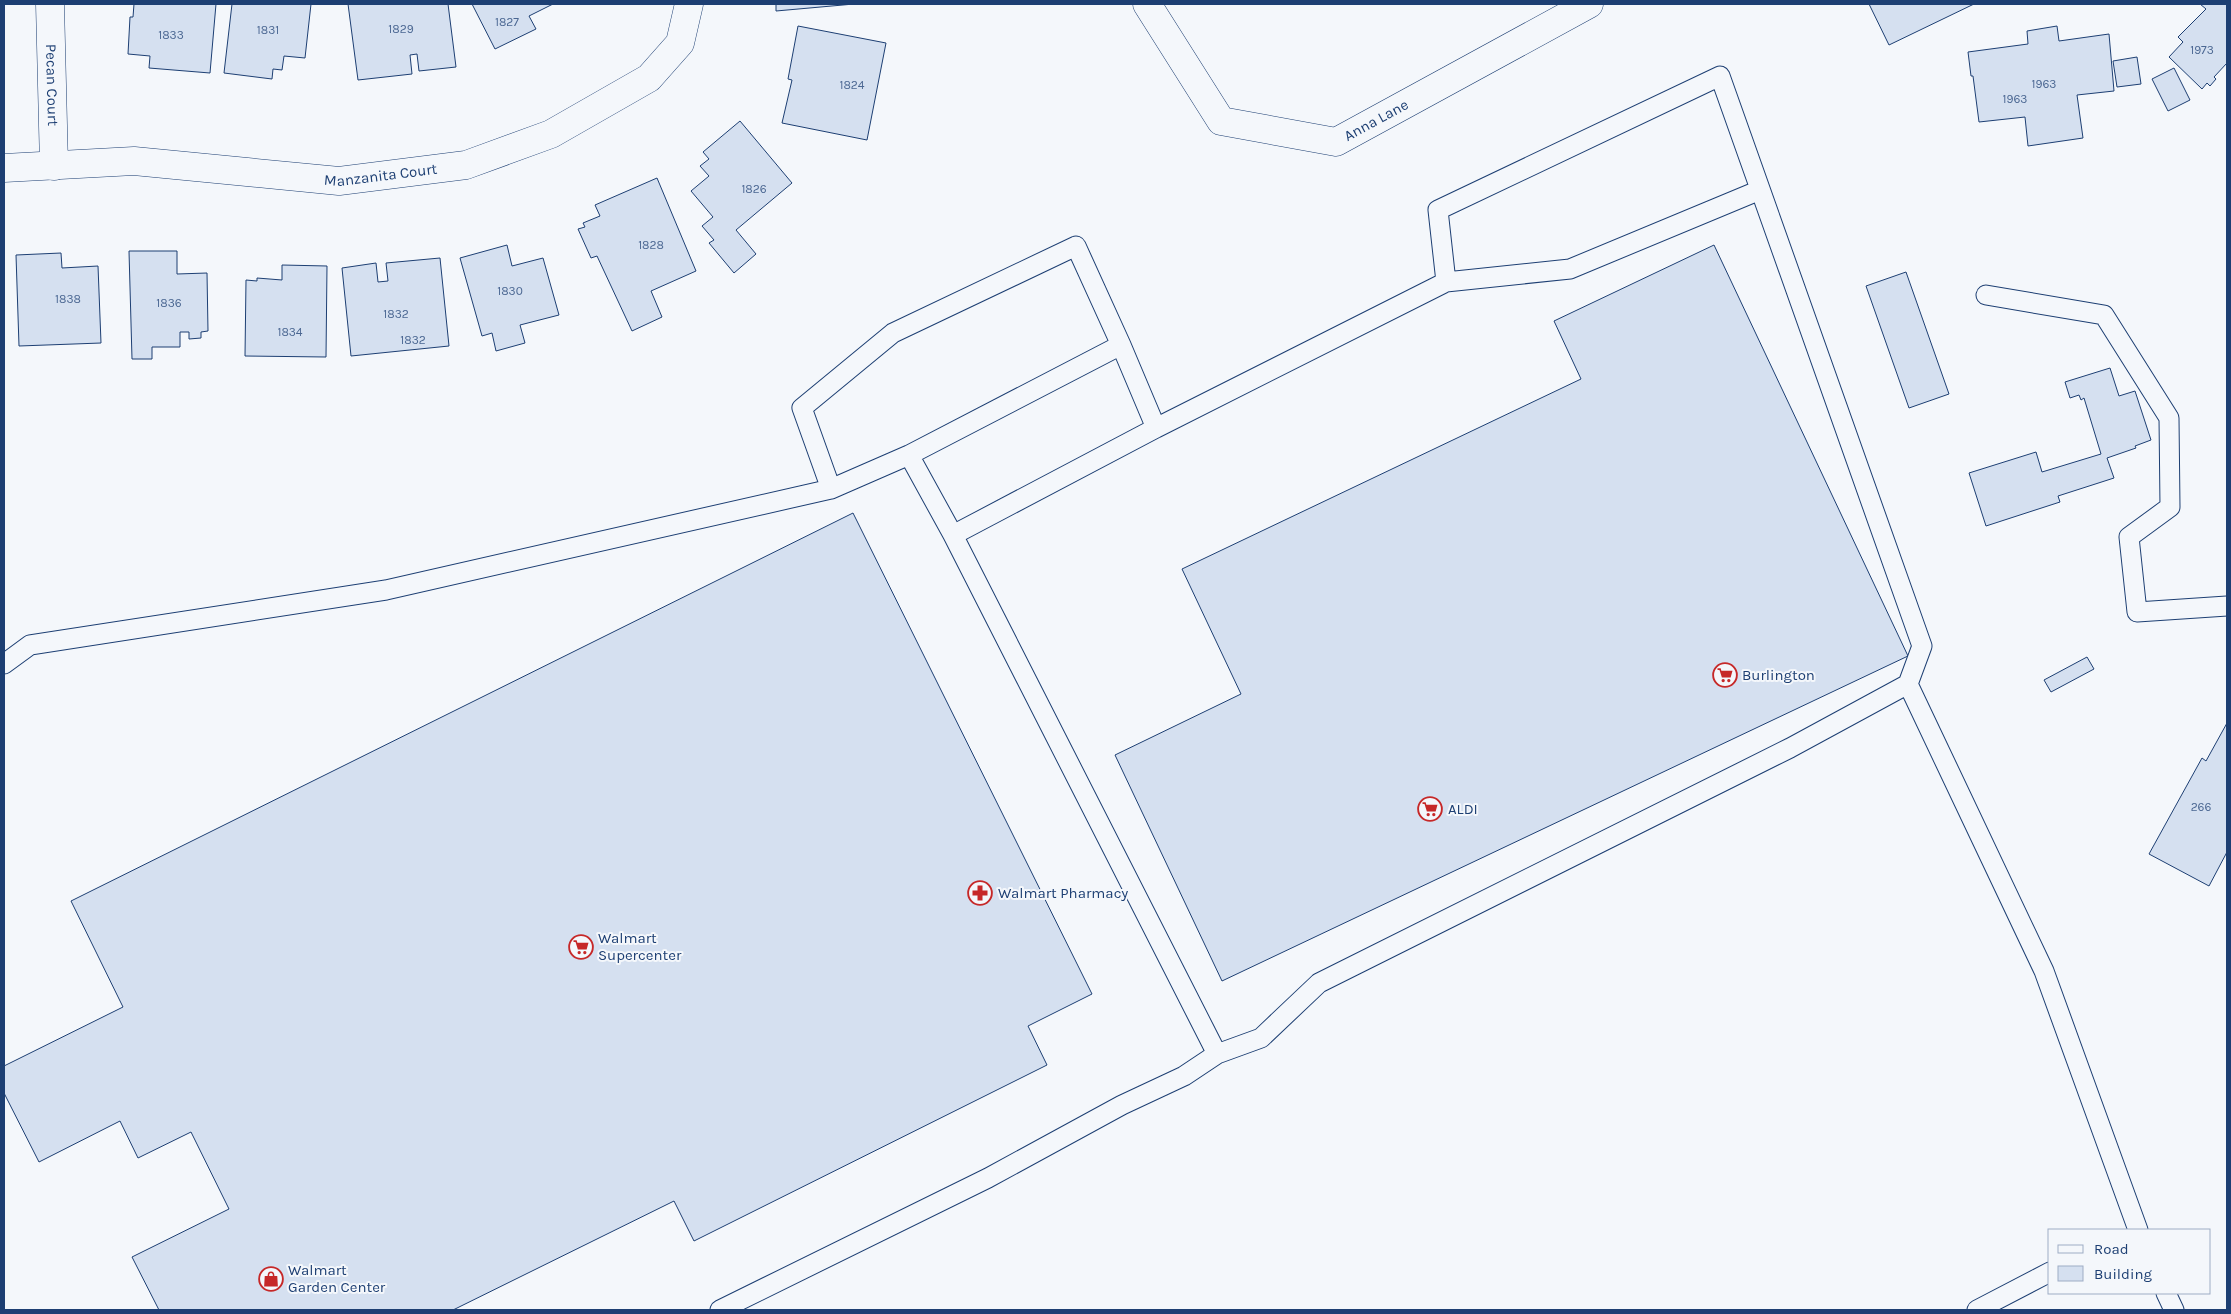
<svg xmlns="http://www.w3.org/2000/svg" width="2231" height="1314" font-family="Karla,sans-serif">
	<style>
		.building { fill: #d5e0f0; stroke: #1d3f73 }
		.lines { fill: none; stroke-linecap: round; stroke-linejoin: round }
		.lane-casing { stroke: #1d3f73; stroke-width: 21 }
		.street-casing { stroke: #1d3f73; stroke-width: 29 }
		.lane { stroke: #f4f7fb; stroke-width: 19 }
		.street { stroke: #f4f7fb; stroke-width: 28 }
		.labels { text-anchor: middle; stroke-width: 4; stroke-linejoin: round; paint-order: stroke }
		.number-label { font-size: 12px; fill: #4b6792 }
		.street-label { font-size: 15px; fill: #1d3f73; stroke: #f4f7fb }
		.poi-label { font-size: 15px; fill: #1d3f73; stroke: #f4f7fb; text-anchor: start }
	</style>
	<rect width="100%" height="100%" fill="#f4f7fb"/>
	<path class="building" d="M 134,4 L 216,4 L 210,73 L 149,68 L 150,56 L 128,54 L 130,17 L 133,17 Z
		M 232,4 L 311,4 L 305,58 L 284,56 L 282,70 L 273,69 L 272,79 L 224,73 Z
		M 348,4 L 448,4 L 456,67 L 419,71 L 417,54 L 410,55 L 412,74 L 358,80 Z
		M 472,4 L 553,4 L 529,16 L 536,29 L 495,49 Z
		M 776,4 L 854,4 L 776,11 Z
		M 1869,4 L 1974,4 L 1889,45 Z
		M 2200,4 L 2227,4 L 2227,63 L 2214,77 L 2216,79 L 2210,86 L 2207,83 L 2202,89 L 2169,57 L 2183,42 L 2178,37 L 2206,9 Z
		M 798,26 L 886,43 L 867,140 L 782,123 L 792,80 L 788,79 Z
		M 2057,26 L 2059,41 L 2109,34 L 2114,91 L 2077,95 L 2083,138 L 2028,146 L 2025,117 L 1979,122 L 1973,76 L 1971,76 L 1968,52 L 2028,44 L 2027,31 Z
		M 2137,57 L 2141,84 L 2117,87 L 2113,61 Z
		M 2174,68 L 2190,100 L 2168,111 L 2152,79 Z
		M 740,121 L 792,183 L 736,230 L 756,254 L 734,273 L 709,243 L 714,240 L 702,226 L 713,217 L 691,191 L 709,176 L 700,166 L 709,159 L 703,152 Z
		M 657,178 L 696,271 L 651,291 L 662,317 L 632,331 L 597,256 L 591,258 L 578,229 L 585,227 L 583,223 L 600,216 L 595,205 Z
		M 507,245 L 512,266 L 543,258 L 559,315 L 520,325 L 525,343 L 496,351 L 492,333 L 482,336 L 460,258 Z
		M 1714,245 L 1908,656 L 1222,981 L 1115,755 L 1241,694 L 1182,569 L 1581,379 L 1554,321 Z
		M 129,251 L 177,251 L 177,274 L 207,273 L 208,331 L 201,332 L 201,338 L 189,339 L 189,332 L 180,332 L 180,347 L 152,347 L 152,359 L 132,359 Z
		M 61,253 L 62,268 L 98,266 L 101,343 L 19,346 L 16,255 Z
		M 440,258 L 449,346 L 351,356 L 342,268 L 376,263 L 378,282 L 388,281 L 386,263 Z
		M 282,265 L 327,266 L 326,357 L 245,356 L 246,280 L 257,281 L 257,278 L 282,280 Z
		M 1906,272 L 1949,394 L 1909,408 L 1866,286 Z
		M 2110,368 L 2119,396 L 2135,391 L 2151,440 L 2135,446 L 2136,448 L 2107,458 L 2114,478 L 2058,496 L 2060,502 L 1986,526 L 1969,473 L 2036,452 L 2042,472 L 2101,454 L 2084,398 L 2081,400 L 2079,395 L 2070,398 L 2065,382 Z
		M 853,513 L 1092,994 L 1028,1026 L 1047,1065 L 694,1241 L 674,1201 L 453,1310 L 159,1310 L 132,1257 L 229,1209 L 191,1132 L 138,1158 L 120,1121 L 39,1162 L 4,1093 L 4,1066 L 123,1007 L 71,901 Z
		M 2087,657 L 2094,669 L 2051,692 L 2044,680 Z
		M 2227,723 L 2227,852 L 2209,886 L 2149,854 L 2202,758 L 2206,761 Z"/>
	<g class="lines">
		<g class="lane-casing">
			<path id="lane" d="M 1446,282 L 1570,269 L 1760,190
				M 1986,295 L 2104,315 L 2169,418 L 2170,507 L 2129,537 L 2137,612 L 2227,606
				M 1156,428 L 1446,282 L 1438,210 L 1720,76 L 1922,646 L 1908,684
				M 909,455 L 1121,345
				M 953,535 L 1156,428 L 1121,345 L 1076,246 L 893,333 L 802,408 L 831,489 L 909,455 L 953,535 L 1217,1054
				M 4,664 L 30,645 L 386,590 L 831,489
				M 2166,1293 L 2174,1310
				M 720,1310 L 988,1178 L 1122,1105 L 1184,1076 L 1217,1054 L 1261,1038 L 1319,983 L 1790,748 L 1908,684 L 2044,971 L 2138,1230
				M 1977,1310 L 2050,1272"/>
		</g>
		<g class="street-casing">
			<g id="street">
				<path id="s1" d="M 50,4 L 54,166"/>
				<path id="s2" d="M 1147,4 L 1221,121 L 1336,142 L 1589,4"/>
				<path id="s3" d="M 4,168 L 134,161 L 339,181 L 466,165 L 551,134 L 649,78 L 680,43 L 689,4"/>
			</g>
		</g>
		<use href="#lane" class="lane"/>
		<use href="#street" class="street"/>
	</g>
	<defs>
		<g id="supermarket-ring" transform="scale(1.25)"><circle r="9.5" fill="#f4f7fb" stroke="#c62828" stroke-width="1.5"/><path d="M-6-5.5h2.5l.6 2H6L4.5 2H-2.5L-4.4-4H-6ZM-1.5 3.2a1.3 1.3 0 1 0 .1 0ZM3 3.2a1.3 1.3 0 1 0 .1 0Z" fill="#c62828"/></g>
		<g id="pharmacy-ring" transform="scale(1.25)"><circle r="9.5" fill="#f4f7fb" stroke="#c62828" stroke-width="1.5"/><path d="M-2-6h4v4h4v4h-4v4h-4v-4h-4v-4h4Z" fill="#c62828"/></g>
		<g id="shop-ring" transform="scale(1.25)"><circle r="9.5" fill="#f4f7fb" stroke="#c62828" stroke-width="1.5"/><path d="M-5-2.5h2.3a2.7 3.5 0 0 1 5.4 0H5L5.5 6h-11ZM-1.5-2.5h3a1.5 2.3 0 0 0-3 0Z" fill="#c62828"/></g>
	</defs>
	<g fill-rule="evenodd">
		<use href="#supermarket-ring" x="1725" y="675"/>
		<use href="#supermarket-ring" x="1430" y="809"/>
		<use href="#pharmacy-ring" x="980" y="893"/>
		<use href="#supermarket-ring" x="581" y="947"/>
		<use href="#shop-ring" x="271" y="1279"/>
	</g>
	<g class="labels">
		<g class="number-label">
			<text x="507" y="26">1827</text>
			<text x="401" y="33">1829</text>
			<text x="268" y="34">1831</text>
			<text x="171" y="39">1833</text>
			<text x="2202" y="54">1973</text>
			<text x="2044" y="88">1963</text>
			<text x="852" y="89">1824</text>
			<text x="2015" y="103">1963</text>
			<text x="754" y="193">1826</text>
			<text x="651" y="249">1828</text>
			<text x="510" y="295">1830</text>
			<text x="68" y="303">1838</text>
			<text x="169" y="307">1836</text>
			<text x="396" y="318">1832</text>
			<text x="290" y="336">1834</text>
			<text x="413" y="344">1832</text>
			<text x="2201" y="811">266</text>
		</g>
		<g class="street-label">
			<text dy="5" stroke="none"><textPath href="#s1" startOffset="81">Pecan Court</textPath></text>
			<text dy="5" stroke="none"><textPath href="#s2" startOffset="301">Anna Lane</textPath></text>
			<text dy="5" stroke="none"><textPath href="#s3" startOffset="378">Manzanita Court</textPath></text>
		</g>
		<g class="poi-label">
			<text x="1742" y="680">Burlington</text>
			<text x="1448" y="814">ALDI</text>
			<text x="998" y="898">Walmart Pharmacy</text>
			<text x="598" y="943">Walmart<tspan x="598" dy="17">Supercenter</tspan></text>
			<text x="288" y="1275">Walmart<tspan x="288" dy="17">Garden Center</tspan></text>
		</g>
	</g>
	<rect width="2231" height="1314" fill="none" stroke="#1d3f73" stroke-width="10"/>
	<rect x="2048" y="1229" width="162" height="65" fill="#f4f7fb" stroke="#9eadc5"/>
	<rect x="2058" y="1245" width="25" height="8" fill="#f4f7fb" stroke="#9eadc5"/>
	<text x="2094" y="1254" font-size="15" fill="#1d3f73">Road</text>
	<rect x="2058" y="1266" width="25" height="15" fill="#d5e0f0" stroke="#9eadc5"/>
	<text x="2094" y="1279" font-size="15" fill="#1d3f73">Building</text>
</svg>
